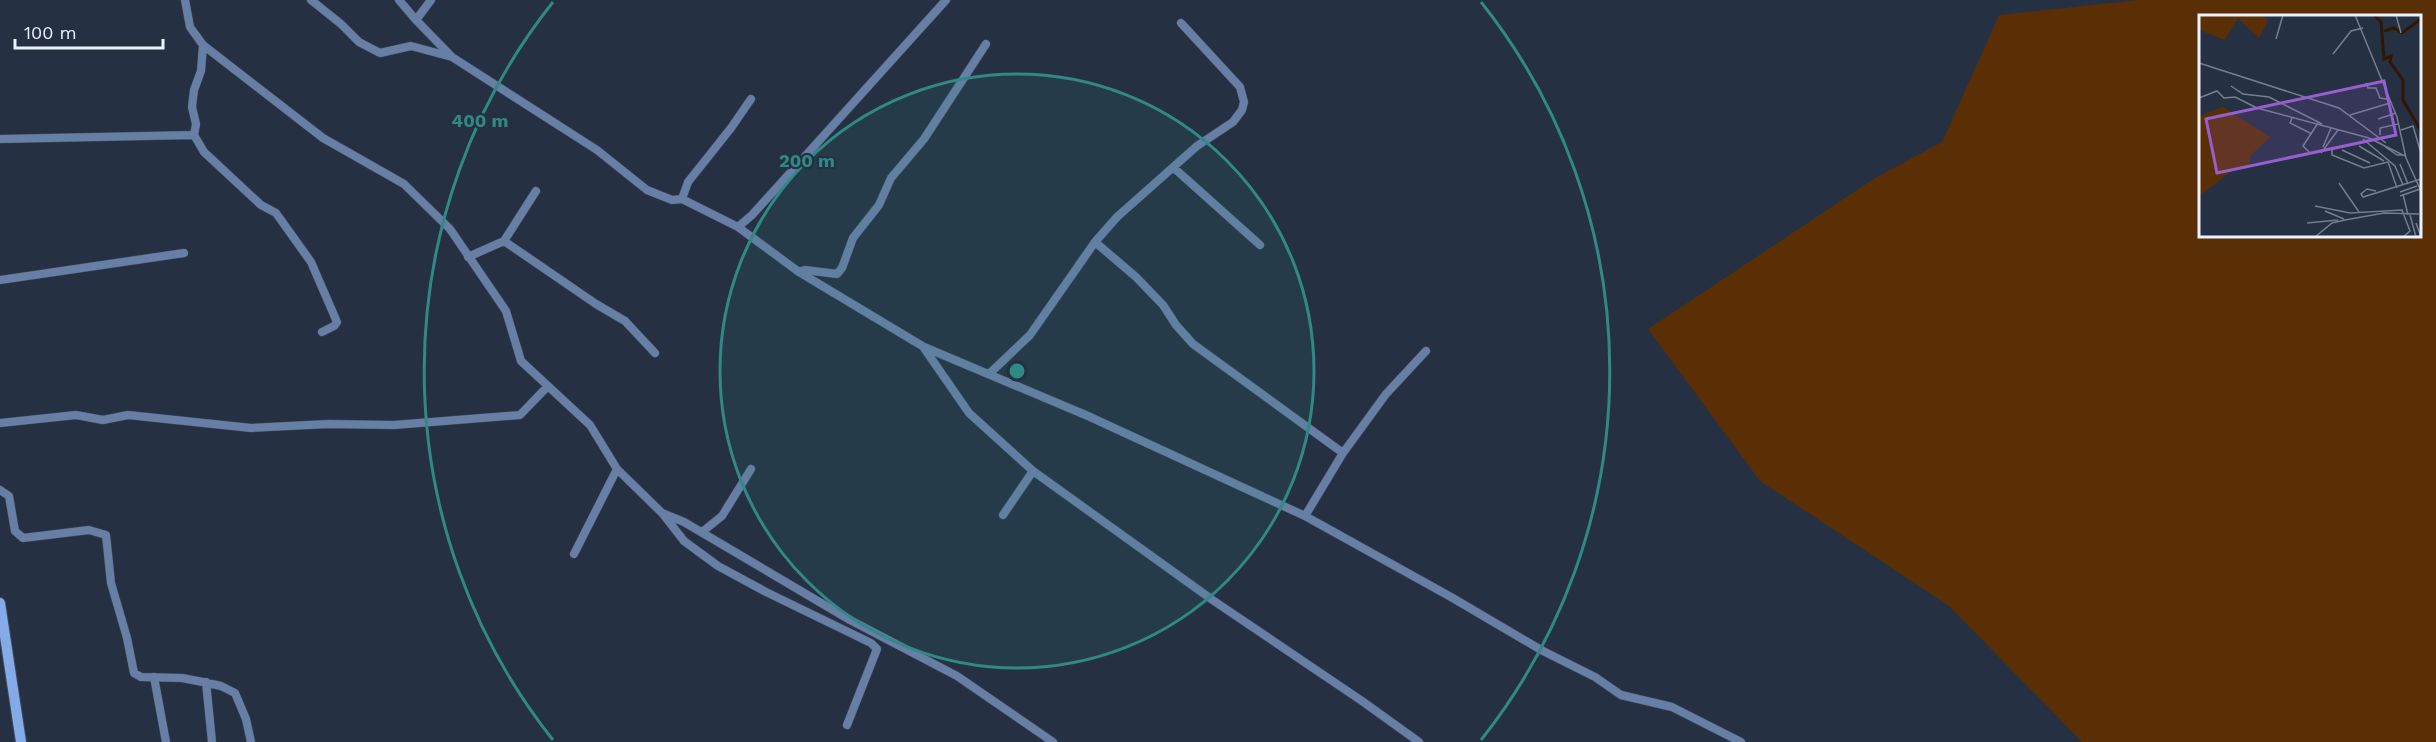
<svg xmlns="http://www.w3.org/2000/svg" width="2436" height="742" font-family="'Work Sans',sans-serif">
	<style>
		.green { fill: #5a2f06; fill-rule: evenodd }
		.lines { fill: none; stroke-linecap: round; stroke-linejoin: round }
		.street-casing { stroke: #414b5d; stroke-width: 9 }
		.secondary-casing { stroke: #414b5d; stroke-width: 12 }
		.street { stroke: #677ea5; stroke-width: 8 }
		.secondary { stroke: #85aae8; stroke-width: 10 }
		.ring { fill: none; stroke: #308984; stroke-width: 3 }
		.inset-river { fill: none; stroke: #311703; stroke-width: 3 }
		.inset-road { fill: none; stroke: #747e8e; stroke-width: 1.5 }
		.view { fill: #975ecf; fill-opacity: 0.15; stroke: #975ecf; stroke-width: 3 }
		.inset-edge { fill: none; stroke: #eaf2fe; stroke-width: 3 }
		.centre { fill: #308984; stroke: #253043; stroke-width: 3 }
		.ring-label { font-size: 18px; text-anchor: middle; font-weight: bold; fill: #308984; stroke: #253043; stroke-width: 4.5; stroke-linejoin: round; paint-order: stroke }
	</style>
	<rect width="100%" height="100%" fill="#253043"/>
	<path class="green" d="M 2139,0 L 2436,0 L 2436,742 L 2082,742 L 1949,606 L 1760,481 L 1648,329 L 1875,178 L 1942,142 L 1999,15 ZM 2200,16 L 2420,16 L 2420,236 L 2200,236 Z"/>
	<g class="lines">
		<g class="street-casing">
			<path id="street" d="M 185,0 L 190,27 L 203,45 L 323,138 L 404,184 L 450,229 L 506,311 L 521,361 L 590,425 L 617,469 L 662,513 L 684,522 L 850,620 L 957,676 L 1053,742
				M 311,0 L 341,24 L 359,42 L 380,53 L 411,46 L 452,57 L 597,150 L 647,190 L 672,200 L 682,199 L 738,227 L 799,272 L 924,347 L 1088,416 L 1305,516 L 1451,597 L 1543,651 L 1595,677 L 1621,695 L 1672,707 L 1741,742
				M 399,0 L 416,20 L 451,56
				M 416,20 L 431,0
				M 194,135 L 204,152 L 261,205 L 276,213 L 311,262 L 337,322 L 334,326 L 322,332
				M 0,139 L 194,135 L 196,124 L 192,107 L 194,90 L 201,71 L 203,45
				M 1174,168 L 1260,245
				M 682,199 L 688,182 L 731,128 L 751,99
				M 738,227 L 752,215 L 946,0
				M 504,241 L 596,304 L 625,321 L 655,353
				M 1095,242 L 1136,277 L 1163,305 L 1176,325 L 1193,344 L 1343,453 L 1305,516
				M 468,257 L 504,241 L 536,191
				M 799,272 L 805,270 L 837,274 L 842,268 L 853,238 L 879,205 L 891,178 L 924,139 L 986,44
				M 0,280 L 184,253
				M 924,348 L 969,413 L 1033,471 L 1214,601 L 1362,701 L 1419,742
				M 989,374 L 1030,335 L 1095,242 L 1117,217 L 1197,146 L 1233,122 L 1242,110 L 1244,102 L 1240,87 L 1181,23
				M 0,423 L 76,415 L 103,420 L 128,415 L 251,428 L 328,424 L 394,425 L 520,415 L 547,387
				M 1343,453 L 1386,394 L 1426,351
				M 0,490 L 9,496 L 15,531 L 23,538 L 89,530 L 106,535 L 111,583 L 127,638 L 134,673 L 141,677 L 182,678 L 203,682 L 221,686 L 235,693 L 246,719 L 251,742
				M 663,514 L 684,541 L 718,566 L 766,592 L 871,643 L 877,649 L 847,725
				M 1003,515 L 1033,471
				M 702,532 L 722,516 L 751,469
				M 574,554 L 617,469
				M 154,677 L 166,742
				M 206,682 L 212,742"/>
		</g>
		<g class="secondary-casing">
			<path id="secondary" d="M 0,603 L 21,742"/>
		</g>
		<use href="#street" class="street"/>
		<use href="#secondary" class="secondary"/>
	</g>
	<circle cx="1017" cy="371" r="297" fill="#308984" fill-opacity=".12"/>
	<g class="ring">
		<circle cx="1017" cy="371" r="297"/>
		<path d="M553 740A593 593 0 0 1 553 2M1481 2A593 593 0 0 1 1481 740"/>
	</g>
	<g transform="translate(2199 15)">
		<rect width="222" height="222" fill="#253043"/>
		<path d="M 0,0 L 62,0 L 69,5 L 60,23 L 39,3 L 26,25 L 0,15 ZM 24,92 L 71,122 L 52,140 L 50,150 L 34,155 L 0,181 L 0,101 Z" fill="#5a2f06"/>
		<path class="inset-river" d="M 175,0 L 182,7 L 185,44 L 192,41 L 191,47 L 204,65 L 204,85 L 222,116M 185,16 L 195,13 L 203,18 L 222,4"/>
		<path class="inset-road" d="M 156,0 L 198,102 L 207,143 L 222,176M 197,0 L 202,18M 77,24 L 84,0M 134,39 L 152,16 L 164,13M 0,48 L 140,93 L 187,128M 167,68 L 169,73 L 177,73 L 181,83 L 188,84M 32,71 L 44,79 L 70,82 L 123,109M 0,83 L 18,76 L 25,83 L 36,82 L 58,93 L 170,123 L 206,141M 151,100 L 191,88M 93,103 L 91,108 L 113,119M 179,104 L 197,98M 202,115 L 214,111 L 222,138M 181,120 L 181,113 L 199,109M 164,124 L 196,151 L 204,170M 181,128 L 198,140 L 206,140M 160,131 L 185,146M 124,132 L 132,113M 133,135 L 133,140 L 165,153 L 189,147M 143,135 L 171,148M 110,137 L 104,131 L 119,108M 122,138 L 139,115M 189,147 L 198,173M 201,149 L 209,169M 140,168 L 160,197M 177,176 L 168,174 L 162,179 L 164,182 L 222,164M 201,177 L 218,171M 204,179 L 209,200M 201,181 L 221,174M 116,191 L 151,198 L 203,195 L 211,216 L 204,222M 126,196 L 145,204M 211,200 L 217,222M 108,208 L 139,205M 217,221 L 222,222 L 217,208M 116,222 L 133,208 L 146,205 L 185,198 L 220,199"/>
		<path class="view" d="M 185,66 L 197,120 L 18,158 L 7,104 Z"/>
		<rect width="222" height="222" class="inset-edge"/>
	</g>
	<circle cx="1017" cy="371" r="9" class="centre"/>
	<g class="ring-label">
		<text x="480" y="127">400 m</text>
		<text x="807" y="167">200 m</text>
	</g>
	<path d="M15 39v9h148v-9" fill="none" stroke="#eaf2fe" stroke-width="3"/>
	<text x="24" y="39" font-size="18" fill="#eaf2fe" stroke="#253043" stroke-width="4.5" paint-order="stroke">100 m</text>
</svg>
